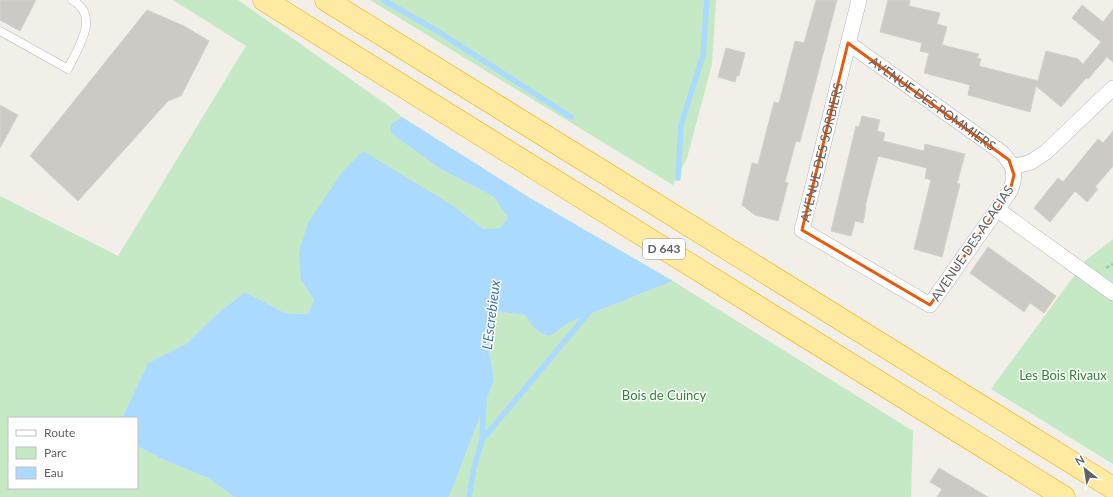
<svg xmlns="http://www.w3.org/2000/svg" width="1113" height="497" font-family="Lato,sans-serif">
	<style>
		.green { fill: #c5e8c5 }
		.water { fill: #aadaff }
		.lines { fill: none; stroke-linecap: round; stroke-linejoin: round }
		.stream { stroke: #aadaff; stroke-width: 5.5 }
		.building { fill: #cccac5; stroke: #d6d1c6 }
		.service-casing { stroke: #b5b8bc; stroke-width: 9 }
		.minor-casing { stroke: #b5b8bc; stroke-width: 16 }
		.trunk-casing { stroke: #f9ab00; stroke-width: 23 }
		.path { stroke: #9cc7a9; stroke-width: 2.5; stroke-dasharray: 4 2; stroke-linecap: butt }
		.service { stroke: #fff; stroke-width: 8 }
		.minor { stroke: #fff; stroke-width: 15 }
		.trunk { stroke: #feeaa1; stroke-width: 22 }
		.marked { fill: none; stroke: #e8590c; stroke-width: 3; stroke-linejoin: round }
		.labels { text-anchor: middle; stroke-width: 3; stroke-linejoin: round; paint-order: stroke }
		.shield { fill: #fff; stroke: #8f9295; stroke-width: 1 }
		.shield-label { font-size: 12px; font-weight: bold; fill: #5f6368 }
		.street-label { font-size: 13px; fill: #5f6368; stroke: #fff }
		.park-label { font-size: 13px; fill: #348238; stroke: #fff }
		.water-label { font-size: 14px; font-style: italic; fill: #4174aa; stroke: #fff }
	</style>
	<rect width="100%" height="100%" fill="#f1efe8"/>
	<path class="green" d="M 173,0 L 238,0 L 390,107 L 402,117 L 391,124 L 392,133 L 439,168 L 494,197 L 508,218 L 500,228 L 483,229 L 455,207 L 301,280 L 314,300 L 308,314 L 285,313 L 245,292 L 218,313 L 186,344 L 148,363 L 122,418 L 9,418 L 9,488 L 137,488 L 137,446 L 164,460 L 208,478 L 234,497 L 0,497 L 0,196 L 118,256 L 246,46 Z
		M 370,0 L 716,0 L 712,64 L 687,158 L 673,185 Z
		M 1113,239 L 1113,464 L 991,389 L 1085,261 Z
		M 673,281 L 913,431 L 911,497 L 449,497 L 494,380 L 488,342 L 495,311 L 526,315 C 532,326 537,333 550,336 L 570,322 Z"/>
	<path class="water" d="M 402,117 L 530,198 L 673,281 L 570,322 L 550,336 C 537,333 532,326 525,315 L 495,311 L 488,342 L 494,380 L 449,497 L 234,497 L 208,478 L 164,460 L 137,446 L 137,418 L 122,418 L 148,363 L 186,344 L 218,313 L 245,292 L 285,313 L 308,314 L 314,300 L 301,280 L 299,252 L 308,223 L 343,171 L 363,151 L 455,207 L 483,229 L 500,228 L 508,218 L 494,197 L 439,168 L 391,133 L 391,124 Z"/>
	<g class="lines">
		<path class="stream" d="M 383,0 L 434,29 L 571,117
			M 678,178 L 681,125 L 703,55 L 707,0
			M 482,440 L 590,311
			M 469,497 L 474,468 L 482,440 L 484,401"/>
	</g>
	<path class="building" d="M 0,0 L 36,0 L 20,31 L 0,20 Z
		M 816,0 L 837,0 L 800,142 L 796,141 L 785,182 L 788,183 L 778,221 L 755,215 L 742,205 L 752,163 L 758,164 L 774,102 L 779,103 L 795,41 L 804,43 Z
		M 888,0 L 910,0 L 909,6 L 940,13 L 937,24 L 947,27 L 942,45 L 979,54 L 977,58 L 981,59 L 979,66 L 1038,81 L 1046,51 L 1078,59 L 1083,64 L 1101,42 L 1072,18 L 1082,5 L 1103,22 L 1113,9 L 1113,62 L 1107,57 L 1088,79 L 1086,78 L 1061,107 L 1036,86 L 1030,112 L 968,95 L 970,85 L 924,73 L 929,53 L 920,51 L 922,43 L 880,32 Z
		M 147,10 L 184,26 L 209,41 L 181,96 L 168,101 L 78,201 L 30,156 Z
		M 726,48 L 745,53 L 739,76 L 737,75 L 735,82 L 718,77 Z
		M 0,105 L 18,115 L 0,148 Z
		M 862,116 L 880,120 L 877,131 L 885,133 L 883,141 L 924,151 L 925,144 L 965,154 L 957,184 L 960,184 L 942,257 L 914,249 L 931,180 L 925,178 L 927,168 L 878,156 L 865,207 L 866,207 L 863,223 L 855,221 L 851,236 L 831,231 L 856,126 L 859,127 Z
		M 1113,131 L 1113,166 L 1095,187 L 1098,189 L 1087,202 L 1075,191 L 1050,222 L 1034,208 L 1058,178 L 1063,182 L 1098,139 L 1103,143 Z
		M 988,247 L 1056,296 L 1044,313 L 1030,303 L 1024,312 L 970,273 Z
		M 939,468 L 988,497 L 937,497 L 942,489 L 930,482 Z"/>
	<g class="lines">
		<g class="service-casing">
			<path id="service" d="M 0,31 L 68,69 C 78,47 101,16 72,0"/>
		</g>
		<g class="minor-casing">
			<g id="minor">
				<path id="s1" d="M 848,43 L 1001,152 C 1014,165 1017,174 1010,191 L 930,305 L 802,230 C 821,153 840,77 859,0"/>
				<path d="M 1013,167 L 1031,162 L 1046,152 L 1113,88"/>
				<path d="M 998,210 L 1113,293"/>
			</g>
		</g>
		<g class="trunk-casing">
			<path id="trunk" d="M 264,0 L 1064,497
				M 326,0 L 1113,488"/>
		</g>
		<path class="path" d="M 1106,268 L 1113,264"/>
		<use href="#service" class="service"/>
		<use href="#minor" class="minor"/>
		<use href="#trunk" class="trunk"/>
	</g>
	<path class="marked" d="M 848,43 L 1009,160 L 1014,175 L 1010,191 L 930,305 L 802,230 Z"/>
	<g class="labels">
		<rect class="shield" x="643" y="239" width="42" height="20" rx="3"/>
		<g class="shield-label">
			<text x="664" y="253">D 643</text>
		</g>
		<g class="street-label">
			<text dy="5" stroke="none"><textPath href="#s1" startOffset="104">AVENUE DES POMMIERS</textPath></text>
			<text dy="5" stroke="none"><textPath href="#s1" startOffset="599">AVENUE DES SORBIERS</textPath></text>
			<text transform="translate(972 243) rotate(-56)" y="5">AVENUE DES ACACIAS</text>
		</g>
		<g class="park-label">
			<text x="1063" y="380">Les Bois Rivaux</text>
			<text x="664" y="400">Bois de Cuincy</text>
		</g>
		<g class="water-label">
			<text transform="translate(491 315) rotate(-83)" y="5">L'Escrebieux</text>
		</g>
	</g>
	<rect x="8" y="417" width="130" height="72" fill="#ffffff" stroke="#bfc1c3"/>
	<rect x="16" y="430" width="20" height="6" fill="#ffffff" stroke="#bfc1c3"/>
	<text x="44" y="437" font-size="12" fill="#5f6368">Route</text>
	<rect x="16" y="447" width="20" height="12" fill="#c5e8c5" stroke="#bfc1c3"/>
	<text x="44" y="457" font-size="12" fill="#5f6368">Parc</text>
	<rect x="16" y="467" width="20" height="12" fill="#aadaff" stroke="#bfc1c3"/>
	<text x="44" y="477" font-size="12" fill="#5f6368">Eau</text>
	<g transform="translate(1085 469) rotate(330)" stroke="#ffffff" stroke-width="3" paint-order="stroke">
	<path d="M0-3L7 15L0 10L-7 15Z" fill="#5f6368"/>
	<text y="-6" font-size="11" font-weight="bold" text-anchor="middle" fill="#5f6368">N</text>
	</g>
</svg>
